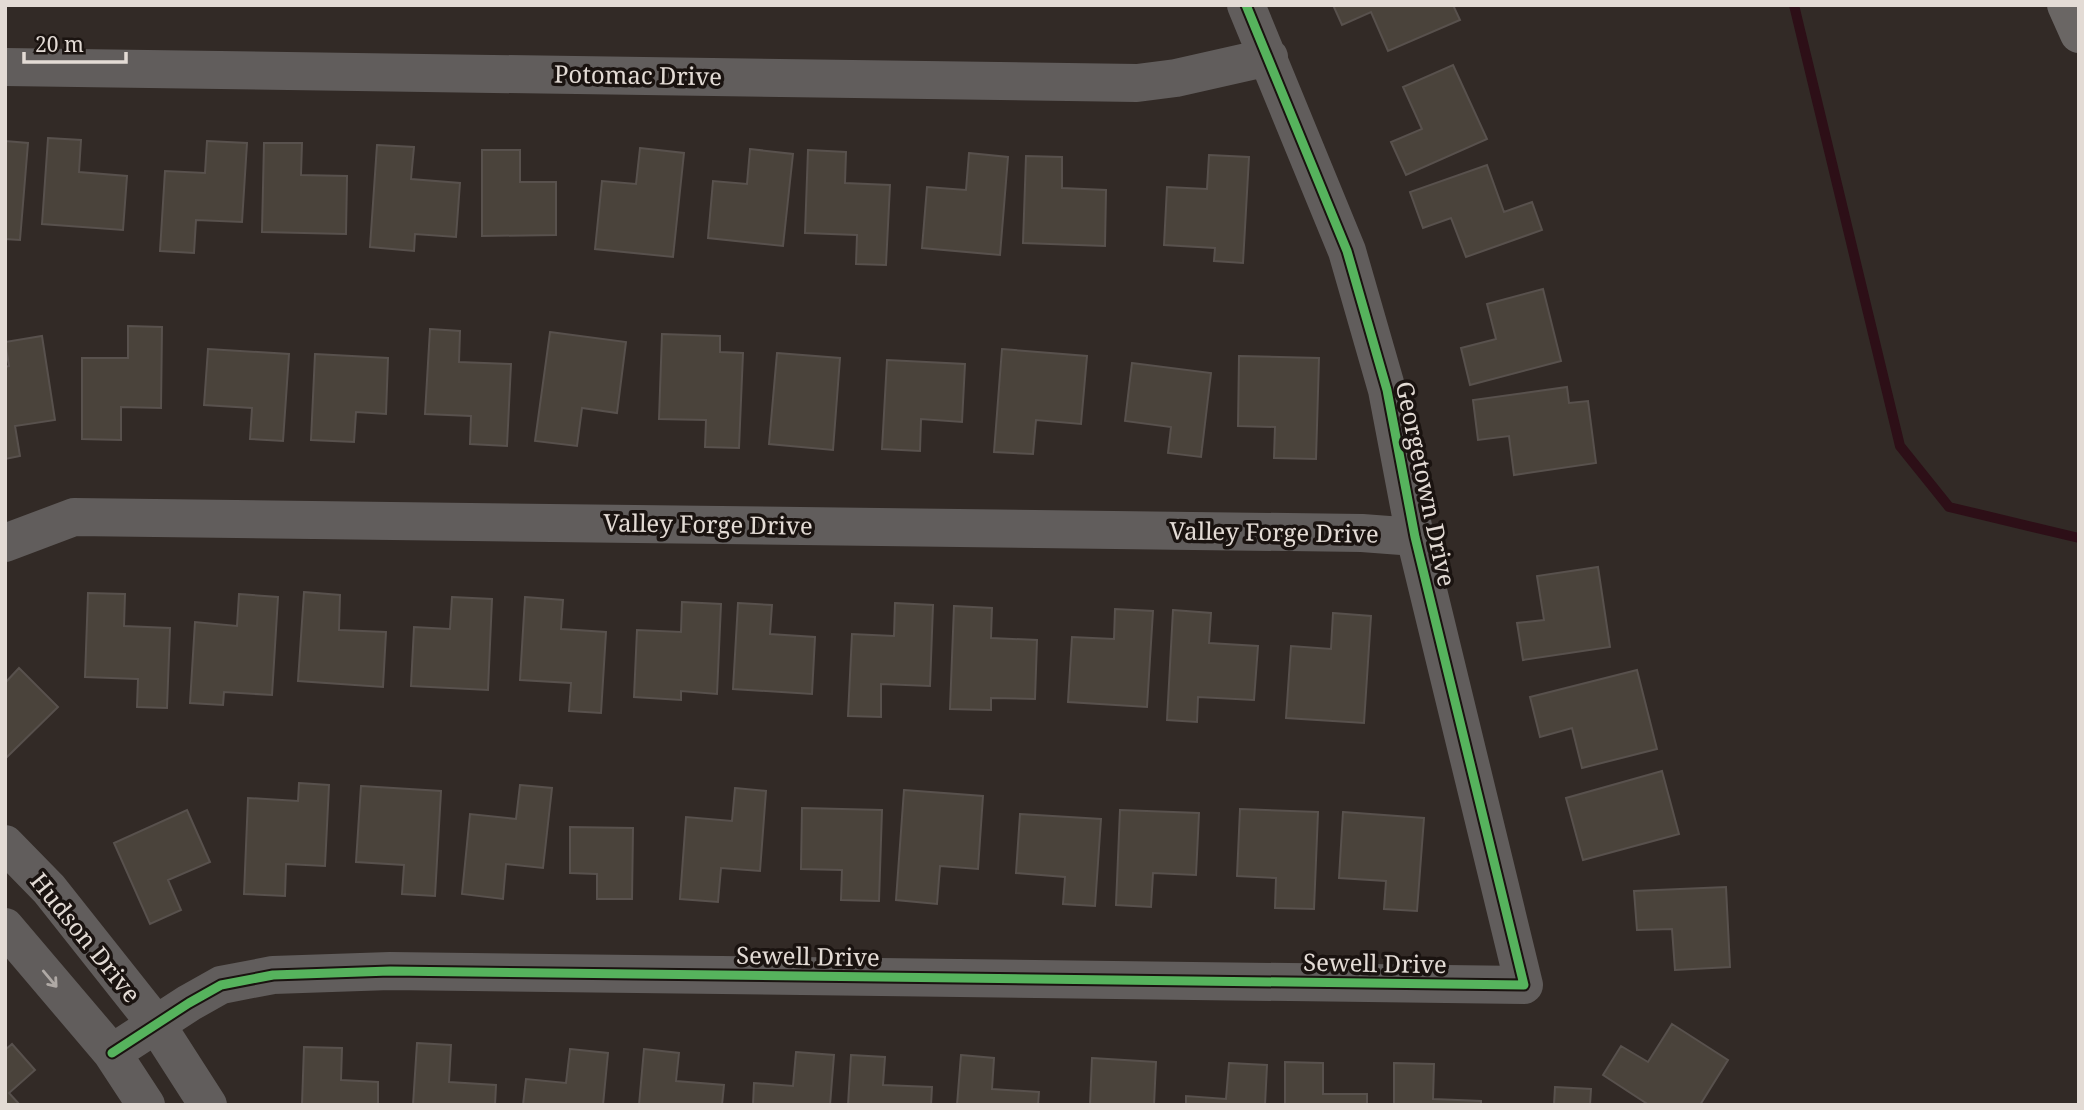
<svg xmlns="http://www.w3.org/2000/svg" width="2084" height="1110" font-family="'Noto Serif',serif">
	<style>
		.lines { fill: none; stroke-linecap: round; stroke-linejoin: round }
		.stream { stroke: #2d0f17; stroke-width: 10 }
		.building { fill: #4a433b; stroke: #58514d; stroke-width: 2 }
		.minor { stroke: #615d5c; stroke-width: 38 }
		.major { stroke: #6a6664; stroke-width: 38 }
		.cycleway-casing { stroke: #1a1310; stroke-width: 13 }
		.cycleway { stroke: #56b35d; stroke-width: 9 }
		.oneway { stroke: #afa9a5 }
		.labels { text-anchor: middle; stroke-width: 7; stroke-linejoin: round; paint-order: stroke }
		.street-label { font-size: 24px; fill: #e3dbd5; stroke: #1a1310 }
	</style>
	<rect width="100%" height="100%" fill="#322a26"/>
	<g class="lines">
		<path class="stream" d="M 1794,5 L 1900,446 L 1949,507 L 2079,538"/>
	</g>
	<path class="building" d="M 1333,5 L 1453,5 L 1460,20 L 1388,51 L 1371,12 L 1342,25 Z
		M 1453,65 L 1487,139 L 1406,175 L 1391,142 L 1422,129 L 1403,87 Z
		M 48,138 L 81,140 L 79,172 L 127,176 L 123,230 L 42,224 Z
		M 5,141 L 28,143 L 20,240 L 5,239 Z
		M 207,141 L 247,143 L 242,222 L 196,220 L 194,253 L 160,251 L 165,171 L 205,173 Z
		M 264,143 L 302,143 L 301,175 L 347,176 L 346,234 L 262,232 Z
		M 377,145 L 414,147 L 411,179 L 460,183 L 456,237 L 415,234 L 414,251 L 370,247 Z
		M 640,148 L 684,153 L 673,257 L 595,249 L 602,181 L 636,184 Z
		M 750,149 L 793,154 L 783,246 L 708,238 L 713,181 L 747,184 Z
		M 482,150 L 520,150 L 520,182 L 556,182 L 556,235 L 482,236 Z
		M 808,150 L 846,152 L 845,183 L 890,185 L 886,265 L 856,264 L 857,235 L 805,233 Z
		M 969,153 L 1008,157 L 1000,255 L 922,248 L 927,187 L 966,190 Z
		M 1209,155 L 1249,157 L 1243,263 L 1214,261 L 1215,248 L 1164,245 L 1167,187 L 1207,189 Z
		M 1026,156 L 1062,157 L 1062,188 L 1106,190 L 1105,246 L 1023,243 Z
		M 1487,165 L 1504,212 L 1532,202 L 1542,230 L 1466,257 L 1451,218 L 1423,228 L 1410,192 Z
		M 1543,289 L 1561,361 L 1470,385 L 1461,348 L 1496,339 L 1487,304 Z
		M 128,326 L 162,327 L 161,408 L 121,407 L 121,440 L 82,439 L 82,358 L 128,358 Z
		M 430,329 L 460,331 L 459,362 L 511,364 L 507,446 L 470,444 L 471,416 L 425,414 Z
		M 550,332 L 626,342 L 617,413 L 582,408 L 577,446 L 535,441 Z
		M 662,334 L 720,336 L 720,352 L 743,353 L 739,448 L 705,447 L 706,420 L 659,419 Z
		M 42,336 L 55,420 L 15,426 L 20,456 L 5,459 L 5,367 L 9,366 L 5,342 Z
		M 208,349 L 289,354 L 283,441 L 250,439 L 252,408 L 204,405 Z
		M 1002,349 L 1087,356 L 1081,424 L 1036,420 L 1033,454 L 994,452 Z
		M 777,353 L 840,358 L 833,450 L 769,444 Z
		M 315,354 L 388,358 L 386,414 L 356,412 L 354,442 L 311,440 Z
		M 1239,356 L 1319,358 L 1316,459 L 1274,458 L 1275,427 L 1238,426 Z
		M 887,360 L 965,364 L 962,422 L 921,419 L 920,451 L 882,449 Z
		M 1132,363 L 1211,373 L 1201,457 L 1168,453 L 1171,427 L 1125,421 Z
		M 1567,387 L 1569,403 L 1588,401 L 1596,463 L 1514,475 L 1509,436 L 1478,440 L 1473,400 Z
		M 1598,567 L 1610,647 L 1523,660 L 1517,623 L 1544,620 L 1537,576 Z
		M 304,592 L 340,595 L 339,630 L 386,632 L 383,687 L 298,681 Z
		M 88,593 L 125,594 L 124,626 L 170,628 L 167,708 L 137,707 L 138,679 L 85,677 Z
		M 239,594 L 278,597 L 272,695 L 224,692 L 223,705 L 190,703 L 195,622 L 237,626 Z
		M 452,597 L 492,599 L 488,690 L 411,686 L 414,627 L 450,629 Z
		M 525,597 L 563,600 L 561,629 L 606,632 L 601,713 L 569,711 L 571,683 L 520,680 Z
		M 682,602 L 721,604 L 717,694 L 681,691 L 681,700 L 634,697 L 637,630 L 681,632 Z
		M 738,603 L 772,605 L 770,634 L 815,637 L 812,694 L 733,689 Z
		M 895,603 L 933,605 L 930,686 L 881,684 L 881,717 L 848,716 L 852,634 L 894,636 Z
		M 954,606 L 992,608 L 991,638 L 1037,640 L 1035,699 L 991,698 L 991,710 L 950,709 Z
		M 1115,609 L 1153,611 L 1147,707 L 1068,702 L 1072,637 L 1114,639 Z
		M 1173,610 L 1211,613 L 1209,643 L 1258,646 L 1254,700 L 1198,697 L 1197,722 L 1167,720 Z
		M 1333,613 L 1371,616 L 1364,723 L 1286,718 L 1291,646 L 1331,649 Z
		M 19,668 L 58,707 L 7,757 L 5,756 L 5,683 Z
		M 1637,670 L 1657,749 L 1582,768 L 1572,728 L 1540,737 L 1530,697 Z
		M 1662,771 L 1679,834 L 1583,860 L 1566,798 Z
		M 299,783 L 329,785 L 325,866 L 286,864 L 285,896 L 244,894 L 248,798 L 298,801 Z
		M 520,785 L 552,788 L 543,868 L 506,864 L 503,899 L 462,894 L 470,814 L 516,819 Z
		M 361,786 L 441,791 L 435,896 L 402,894 L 404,865 L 356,862 Z
		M 735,788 L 766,791 L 760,871 L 721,868 L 718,902 L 680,899 L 686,817 L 732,821 Z
		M 904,790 L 983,796 L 978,869 L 940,866 L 937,904 L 896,900 Z
		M 802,808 L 882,810 L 879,901 L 841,900 L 842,870 L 801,869 Z
		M 1240,809 L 1318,812 L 1314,909 L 1275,908 L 1276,878 L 1237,876 Z
		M 187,810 L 210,862 L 168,880 L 181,910 L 150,924 L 114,843 Z
		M 1120,810 L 1199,813 L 1196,875 L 1153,873 L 1151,907 L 1116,905 Z
		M 1343,812 L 1424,818 L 1417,911 L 1384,909 L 1386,881 L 1339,878 Z
		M 1020,814 L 1101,819 L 1095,906 L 1063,904 L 1065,877 L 1016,873 Z
		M 570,827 L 633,828 L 632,899 L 597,899 L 597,874 L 570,873 Z
		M 1726,887 L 1730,967 L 1675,970 L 1672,929 L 1637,930 L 1634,891 Z
		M 1672,1024 L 1728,1060 L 1700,1105 L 1649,1105 L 1603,1075 L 1621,1046 L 1648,1062 Z
		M 417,1043 L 451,1045 L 449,1082 L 496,1085 L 495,1105 L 413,1105 Z
		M 12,1044 L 35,1070 L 9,1093 L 20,1105 L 5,1105 L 5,1050 Z
		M 304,1047 L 342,1048 L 341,1080 L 378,1082 L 378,1105 L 302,1105 Z
		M 570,1049 L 608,1053 L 603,1105 L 523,1105 L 526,1079 L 566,1083 Z
		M 644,1049 L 679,1053 L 676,1081 L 724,1085 L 722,1105 L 639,1105 Z
		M 796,1052 L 834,1055 L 830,1105 L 753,1105 L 754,1083 L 793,1086 Z
		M 851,1055 L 885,1057 L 883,1085 L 932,1087 L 931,1105 L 848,1105 Z
		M 961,1055 L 994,1058 L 992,1089 L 1039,1092 L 1038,1105 L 957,1105 Z
		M 1092,1058 L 1156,1062 L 1154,1105 L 1090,1105 Z
		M 1285,1062 L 1323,1063 L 1323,1094 L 1367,1094 L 1367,1105 L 1285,1105 Z
		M 1229,1063 L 1267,1065 L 1265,1105 L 1186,1105 L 1186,1096 L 1226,1099 Z
		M 1394,1063 L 1434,1064 L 1433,1099 L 1481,1101 L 1481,1105 L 1394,1105 Z
		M 1555,1087 L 1591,1089 L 1590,1105 L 1554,1105 Z"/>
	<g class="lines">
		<path class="minor" d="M 5,67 L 1137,83 L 1176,78 L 1269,57
			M 5,543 L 74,517 L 1362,533 L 1415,537
			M 5,844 L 49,889 L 156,1024 L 208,1105
			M 5,927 L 112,1053 L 146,1105
			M 112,1053 L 189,1003 L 221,985 L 273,975 L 390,971 L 1524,985 L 1415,537 L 1387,390 L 1347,251 L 1246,5"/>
		<path class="major" d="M 2066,5 L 2079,34"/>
		<g class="cycleway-casing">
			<path id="cycleway" d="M 112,1053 L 189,1003 L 221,985 L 273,975 L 390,971 L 1524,985 L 1415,537 L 1387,390 L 1347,251 L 1246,5"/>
		</g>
		<use href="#cycleway" class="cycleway"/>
	</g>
	<defs><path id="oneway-shaft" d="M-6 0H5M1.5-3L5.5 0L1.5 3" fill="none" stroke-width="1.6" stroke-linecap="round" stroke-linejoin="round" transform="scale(1.75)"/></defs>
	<use class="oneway" href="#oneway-shaft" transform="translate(50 979) rotate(50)"/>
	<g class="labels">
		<g class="street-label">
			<text transform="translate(638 76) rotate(1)" y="8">Potomac Drive</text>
			<text transform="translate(1425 484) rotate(78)" y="8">Georgetown Drive</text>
			<text transform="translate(708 525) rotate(1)" y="8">Valley Forge Drive</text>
			<text transform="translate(1274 533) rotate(1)" y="8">Valley Forge Drive</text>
			<text transform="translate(85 938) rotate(51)" y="8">Hudson Drive</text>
			<text transform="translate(808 957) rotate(1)" y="8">Sewell Drive</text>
			<text transform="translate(1375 964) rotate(1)" y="8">Sewell Drive</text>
		</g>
	</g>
	<rect width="2084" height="1110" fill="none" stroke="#e3dbd5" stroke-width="14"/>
	<path d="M24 52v10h102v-10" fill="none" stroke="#e3dbd5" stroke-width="3.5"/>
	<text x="35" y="52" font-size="21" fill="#e3dbd5" stroke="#1a1310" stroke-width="5" paint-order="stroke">20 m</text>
</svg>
